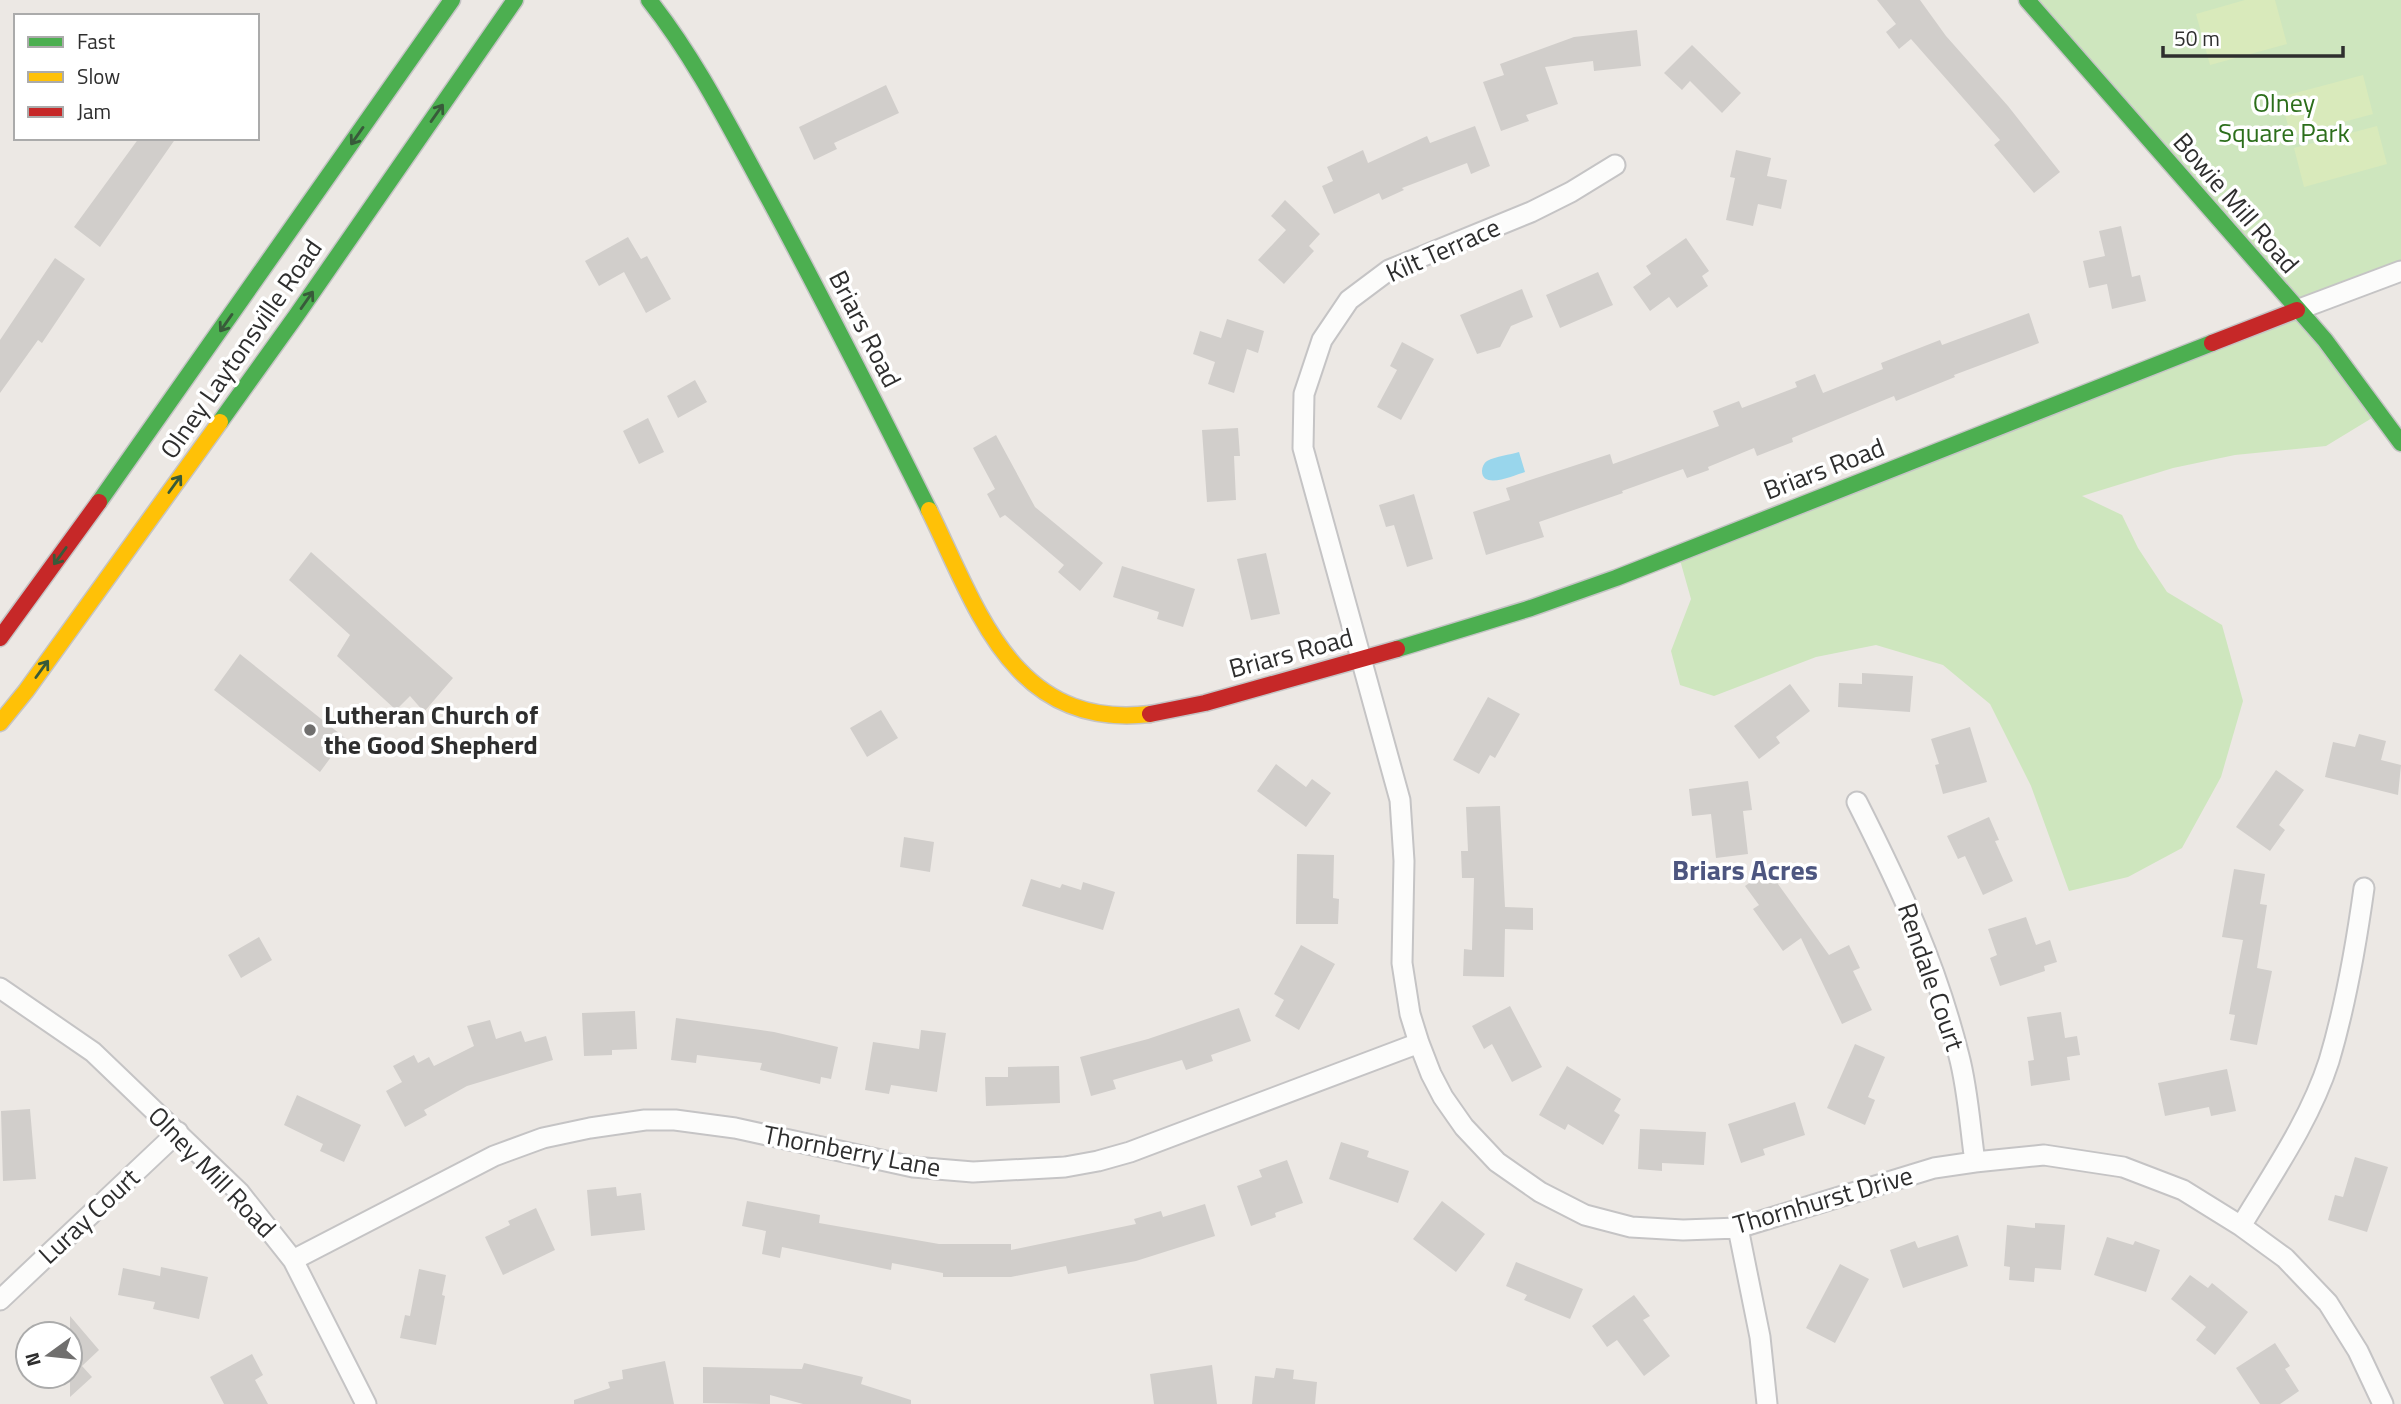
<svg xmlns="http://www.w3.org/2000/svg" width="2401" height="1404" font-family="'Titillium Web',sans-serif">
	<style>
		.green { fill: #cee6be }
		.pitch { fill: #d9eabb }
		.water { fill: #99d6ec }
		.building { fill: #d1cecb }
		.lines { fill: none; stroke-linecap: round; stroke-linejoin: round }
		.street-casing { stroke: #c5c4c5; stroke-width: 23 }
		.fast-casing { stroke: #c5c4c5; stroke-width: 19 }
		.slow-casing { stroke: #c5c4c5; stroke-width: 19 }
		.jam-casing { stroke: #c5c4c5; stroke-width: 19 }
		.street { stroke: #fcfcfb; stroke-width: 19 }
		.fast { stroke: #4caf50; stroke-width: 16 }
		.slow { stroke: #ffc107; stroke-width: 16 }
		.jam { stroke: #c62828; stroke-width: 16 }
		.oneway { stroke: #385b3a }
		.poi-dot { fill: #706f6e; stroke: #fff; stroke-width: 2.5 }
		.labels { text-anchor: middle; stroke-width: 7; stroke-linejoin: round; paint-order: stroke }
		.park-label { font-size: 26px; fill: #2c6e1b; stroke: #fff }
		.street-label { font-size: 26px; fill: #2e2e2e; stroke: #fff }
		.poi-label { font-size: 26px; font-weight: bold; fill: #2e2e2e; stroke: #fff; text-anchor: start }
		.neighbourhood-label { font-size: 28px; font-weight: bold; fill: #4d5680; stroke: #fff }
	</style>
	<rect width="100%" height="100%" fill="#ece8e4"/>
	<path class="green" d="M 2026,0 L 2401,0 L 2401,271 L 2297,310 L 2377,415 L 2326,446 L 2235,455 L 2173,468 L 2082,496 L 2122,515 L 2138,548 L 2167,592 L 2222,625 L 2243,701 L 2221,777 L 2182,848 L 2128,877 L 2069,891 L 2031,786 L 1990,704 L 1943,665 L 1876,645 L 1816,657 L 1714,696 L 1680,685 L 1671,651 L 1691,599 L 1678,553 L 2297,310 Z"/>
	<path class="pitch" d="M 2245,0 L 2275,0 L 2287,44 L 2210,65 L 2196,14 Z
		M 2363,75 L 2373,114 L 2291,136 L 2280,97 Z
		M 2377,126 L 2387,164 L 2304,187 L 2294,148 Z"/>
	<path class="water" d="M 1519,452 L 1525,472 C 1515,475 1482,490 1482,471 C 1482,467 1484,463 1487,461 C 1496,456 1510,455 1519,452 Z"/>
	<path class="building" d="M 1877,0 L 1920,0 L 1946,36 L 2008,106 L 2060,172 L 2034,193 L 1994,145 L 2000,140 L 1911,39 L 1899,49 L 1886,32 L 1896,24 Z
		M 1637,30 L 1641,66 L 1594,71 L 1593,61 L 1545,67 L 1558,104 L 1526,115 L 1529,121 L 1501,131 L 1483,82 L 1504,75 L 1500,64 L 1574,37 Z
		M 1692,45 L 1741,93 L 1722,113 L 1690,81 L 1682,90 L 1664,73 Z
		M 886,85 L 899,113 L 834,143 L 837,149 L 814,160 L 799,127 Z
		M 1475,126 L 1490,166 L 1471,174 L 1467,163 L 1402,188 L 1404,190 L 1382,200 L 1379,193 L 1334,214 L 1322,186 L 1333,181 L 1327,167 L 1363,150 L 1368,163 L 1427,136 L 1430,143 Z
		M 139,138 L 176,138 L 100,247 L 74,227 Z
		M 1736,150 L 1771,158 L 1767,176 L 1787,180 L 1781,209 L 1758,204 L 1753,226 L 1726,220 L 1735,178 L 1730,177 Z
		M 1285,200 L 1320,234 L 1309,246 L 1314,251 L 1284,284 L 1258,260 L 1286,230 L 1271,216 Z
		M 2121,226 L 2132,277 L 2140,275 L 2146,301 L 2112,309 L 2107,284 L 2089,288 L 2083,261 L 2105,256 L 2099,231 Z
		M 628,237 L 641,259 L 647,256 L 671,299 L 646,313 L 624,272 L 599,286 L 585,261 Z
		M 1686,238 L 1709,271 L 1702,276 L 1708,286 L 1677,308 L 1669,297 L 1650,311 L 1633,287 L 1651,274 L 1646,266 Z
		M 55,258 L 85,279 L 42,343 L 38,340 L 0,393 L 0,340 Z
		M 1598,272 L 1613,305 L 1560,328 L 1546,295 Z
		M 1522,289 L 1533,317 L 1511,326 L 1500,347 L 1477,354 L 1460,315 Z
		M 2029,313 L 2039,343 L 1954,375 L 1955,377 L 1896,401 L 1894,396 L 1792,438 L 1793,442 L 1757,456 L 1754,448 L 1708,467 L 1709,470 L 1687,478 L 1683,469 L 1622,491 L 1623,493 L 1539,522 L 1544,537 L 1486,555 L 1473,512 L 1510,500 L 1506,488 L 1610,454 L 1613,464 L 1719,426 L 1713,411 L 1739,401 L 1742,408 L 1797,387 L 1795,382 L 1815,374 L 1823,393 L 1883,369 L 1881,363 L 1940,340 L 1942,345 Z
		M 1227,319 L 1264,331 L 1258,353 L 1247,349 L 1234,393 L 1208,384 L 1215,362 L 1193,354 L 1200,331 L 1221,338 Z
		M 1402,342 L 1434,359 L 1401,420 L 1377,407 L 1397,370 L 1390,366 Z
		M 695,380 L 707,402 L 678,418 L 667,396 Z
		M 648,418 L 664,452 L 639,464 L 623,431 Z
		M 1238,428 L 1240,456 L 1234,456 L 1236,500 L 1207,502 L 1202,430 Z
		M 996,435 L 1035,507 L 1103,563 L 1080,591 L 1058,572 L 1064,565 L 1005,515 L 1000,518 L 987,494 L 995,489 L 973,448 Z
		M 1414,494 L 1433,559 L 1407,567 L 1394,525 L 1386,527 L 1379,505 Z
		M 311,552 L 453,678 L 424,712 L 410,696 L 396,710 L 337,656 L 350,635 L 289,580 Z
		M 1266,553 L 1280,614 L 1251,620 L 1237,559 Z
		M 1122,566 L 1195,589 L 1183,627 L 1157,619 L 1159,612 L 1113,597 Z
		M 240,654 L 345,738 L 320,772 L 214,690 Z
		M 1862,673 L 1913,676 L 1910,712 L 1838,707 L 1839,683 L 1862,684 Z
		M 1790,684 L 1810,711 L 1776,737 L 1780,743 L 1759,759 L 1734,726 Z
		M 1488,697 L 1520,714 L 1495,758 L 1490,755 L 1479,774 L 1453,760 Z
		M 881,710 L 898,738 L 867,757 L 850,728 Z
		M 1970,727 L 1987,782 L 1943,794 L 1935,765 L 1939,764 L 1931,739 Z
		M 2359,734 L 2386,741 L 2381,760 L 2401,765 L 2398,795 L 2325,777 L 2333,742 L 2355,747 Z
		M 1276,764 L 1306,787 L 1312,779 L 1331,793 L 1306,827 L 1257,791 Z
		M 2276,770 L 2304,790 L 2279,825 L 2285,830 L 2270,851 L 2236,827 Z
		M 1748,781 L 1752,810 L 1743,811 L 1748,854 L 1716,858 L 1711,814 L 1692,816 L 1689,789 Z
		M 1500,806 L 1505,907 L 1533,908 L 1533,930 L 1505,929 L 1504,977 L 1463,976 L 1464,949 L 1472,950 L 1474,878 L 1462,878 L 1461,851 L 1468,851 L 1466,807 Z
		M 1989,817 L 1999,840 L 1995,841 L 2013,881 L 1983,895 L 1965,856 L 1958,859 L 1947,836 Z
		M 904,837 L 934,842 L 930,872 L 900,867 Z
		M 1297,854 L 1334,855 L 1333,898 L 1339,899 L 1338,924 L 1296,924 Z
		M 2234,869 L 2265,874 L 2260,904 L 2267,905 L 2257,968 L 2272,971 L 2257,1045 L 2230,1040 L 2235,1015 L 2229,1014 L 2243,940 L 2222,937 Z
		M 1768,870 L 1829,955 L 1849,945 L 1860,968 L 1853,971 L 1872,1010 L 1842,1024 L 1801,938 L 1783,951 L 1753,909 L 1759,905 L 1745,886 Z
		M 1031,879 L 1060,888 L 1062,884 L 1081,890 L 1083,882 L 1115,892 L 1103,930 L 1022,906 Z
		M 2026,917 L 2036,945 L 2050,940 L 2057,962 L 2044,966 L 2045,971 L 2000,986 L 1990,958 L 1997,955 L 1988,929 Z
		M 259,937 L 272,960 L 241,978 L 228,955 Z
		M 1301,945 L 1335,964 L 1299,1030 L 1275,1016 L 1284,1000 L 1274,994 Z
		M 1510,1006 L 1542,1067 L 1512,1082 L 1492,1044 L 1484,1049 L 1472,1026 Z
		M 1239,1008 L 1251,1041 L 1211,1055 L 1213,1061 L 1186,1070 L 1182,1060 L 1113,1080 L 1116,1089 L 1091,1096 L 1080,1057 L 1148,1039 Z
		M 635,1011 L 637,1049 L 612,1050 L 612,1055 L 584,1056 L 582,1013 Z
		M 2061,1012 L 2065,1038 L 2077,1036 L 2080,1055 L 2067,1057 L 2070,1080 L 2031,1086 L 2028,1061 L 2034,1060 L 2027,1017 Z
		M 676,1018 L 774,1032 L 838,1047 L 831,1079 L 821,1077 L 820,1084 L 760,1070 L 762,1063 L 697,1055 L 696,1063 L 671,1060 Z
		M 490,1020 L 496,1039 L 521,1031 L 525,1042 L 546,1036 L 553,1060 L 467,1086 L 424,1110 L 427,1115 L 405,1127 L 386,1091 L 402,1082 L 393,1066 L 414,1055 L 418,1063 L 429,1057 L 434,1066 L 474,1046 L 467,1026 Z
		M 921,1030 L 946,1033 L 937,1092 L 891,1085 L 889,1094 L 865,1090 L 873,1042 L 919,1049 Z
		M 1855,1044 L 1885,1057 L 1868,1097 L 1875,1100 L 1865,1125 L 1827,1108 Z
		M 1059,1066 L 1060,1103 L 986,1106 L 985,1077 L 1008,1077 L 1008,1067 Z
		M 1567,1066 L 1621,1099 L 1614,1111 L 1620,1115 L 1603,1145 L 1568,1124 L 1565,1130 L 1539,1115 Z
		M 2227,1069 L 2236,1111 L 2211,1116 L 2209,1107 L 2165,1116 L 2158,1083 Z
		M 297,1095 L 361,1125 L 344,1162 L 320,1151 L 323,1144 L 284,1125 Z
		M 1795,1102 L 1805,1135 L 1763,1149 L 1765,1155 L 1741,1163 L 1728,1124 Z
		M 30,1109 L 36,1179 L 3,1181 L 1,1111 Z
		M 1640,1129 L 1706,1132 L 1704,1165 L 1662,1163 L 1662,1171 L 1638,1169 Z
		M 1341,1142 L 1369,1151 L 1367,1157 L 1409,1171 L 1398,1203 L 1329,1179 Z
		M 2355,1157 L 2388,1167 L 2367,1232 L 2328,1220 L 2335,1195 L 2343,1197 Z
		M 1287,1160 L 1303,1203 L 1275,1213 L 1276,1217 L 1251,1226 L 1237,1186 L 1262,1177 L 1259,1170 Z
		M 616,1187 L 617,1196 L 641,1193 L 645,1230 L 591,1236 L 587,1190 Z
		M 747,1201 L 820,1215 L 819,1223 L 939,1244 L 1011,1244 L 1011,1250 L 1136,1224 L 1134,1219 L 1161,1211 L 1163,1217 L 1205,1204 L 1215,1236 L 1136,1261 L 1068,1274 L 1066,1266 L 1011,1277 L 943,1277 L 943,1273 L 892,1263 L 891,1270 L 782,1247 L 780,1258 L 762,1254 L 766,1231 L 742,1226 Z
		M 1442,1201 L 1485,1234 L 1456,1272 L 1413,1239 Z
		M 536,1208 L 555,1250 L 503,1275 L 485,1237 L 510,1225 L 508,1221 Z
		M 2035,1223 L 2065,1225 L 2061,1270 L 2035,1268 L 2034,1282 L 2009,1280 L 2010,1267 L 2004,1266 L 2007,1225 L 2035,1228 Z
		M 1958,1235 L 1968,1266 L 1903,1288 L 1890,1250 L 1915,1241 L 1918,1248 Z
		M 2107,1237 L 2133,1245 L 2135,1241 L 2160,1250 L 2146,1292 L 2094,1275 Z
		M 1516,1262 L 1583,1289 L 1570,1319 L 1524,1300 L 1527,1295 L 1506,1286 Z
		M 1840,1264 L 1869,1279 L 1835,1343 L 1806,1328 Z
		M 161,1267 L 208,1277 L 199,1319 L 153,1309 L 155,1302 L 118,1295 L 123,1268 L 160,1276 Z
		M 419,1269 L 446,1275 L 442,1295 L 445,1296 L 436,1345 L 400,1338 L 405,1315 L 410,1316 Z
		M 2190,1275 L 2208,1288 L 2212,1283 L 2248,1312 L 2215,1355 L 2196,1340 L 2206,1327 L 2171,1299 Z
		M 1634,1295 L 1650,1316 L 1643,1320 L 1670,1356 L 1644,1376 L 1617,1340 L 1607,1347 L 1592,1326 Z
		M 70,1316 L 99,1350 L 82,1366 L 92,1377 L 70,1397 Z
		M 2275,1343 L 2290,1366 L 2285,1369 L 2299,1391 L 2280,1404 L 2260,1404 L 2236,1368 Z
		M 252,1354 L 263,1375 L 255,1380 L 268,1404 L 224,1404 L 210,1377 Z
		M 665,1361 L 674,1404 L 574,1404 L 574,1400 L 610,1388 L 608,1382 L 623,1379 L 622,1370 Z
		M 804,1363 L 863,1377 L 861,1384 L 911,1400 L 911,1404 L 803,1404 L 770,1395 L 770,1404 L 703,1403 L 703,1367 L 802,1369 Z
		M 1212,1365 L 1217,1404 L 1154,1404 L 1150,1374 Z
		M 1276,1368 L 1294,1370 L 1293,1379 L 1317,1382 L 1315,1404 L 1252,1404 L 1255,1376 L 1274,1378 Z"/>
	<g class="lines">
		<g class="street-casing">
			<path id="street" d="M 1615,165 L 1571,192 L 1531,212 L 1389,270 L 1349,300 L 1322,340 L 1304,394 L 1303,448 L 1400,800 L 1404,861 L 1402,963 L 1410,1014 L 1419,1043 L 1431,1074 L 1443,1097 L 1464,1127 L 1497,1162 L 1540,1192 L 1585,1215 L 1631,1227 L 1683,1230 L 1738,1228 L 1934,1168 L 1975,1162 L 2044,1155 L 2123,1167 L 2183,1190 L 2241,1226 L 2285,1258 L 2328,1303 L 2358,1351 L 2383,1404
				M 2297,310 L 2401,271
				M 1857,802 C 1900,887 1936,963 1959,1056 C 1968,1090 1970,1127 1975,1162
				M 0,988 L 93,1052 L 239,1192 L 293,1260 L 366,1404
				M 2241,1226 C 2273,1173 2310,1120 2329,1061 C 2346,1004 2356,946 2364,888
				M 1738,1228 L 1760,1337 L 1767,1404
				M 293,1260 L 494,1156 L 543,1138 L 590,1128 L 645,1120 L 675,1120 L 735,1128 L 913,1167 L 973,1172 L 1065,1167 L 1098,1161 L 1130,1152 L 1419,1043
				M 0,1300 L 178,1132"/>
		</g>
		<g class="fast-casing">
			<path id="fast" d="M 649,0 C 698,62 732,132 770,201 C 825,303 877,406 929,510
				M 2027,0 L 2325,340 L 2401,443
				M 220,422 L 296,316 L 515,0
				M 99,502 L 452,0
				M 1397,649 L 1531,608 L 1616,578 L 2212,343"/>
		</g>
		<g class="slow-casing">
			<path id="slow" d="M 929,510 C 978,610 1013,730 1150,714
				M 0,723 L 26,691 L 220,422"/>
		</g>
		<g class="jam-casing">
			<path id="jam" d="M 2212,343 L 2297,310
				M 0,638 L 99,502
				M 1150,714 L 1205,703 L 1397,649"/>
		</g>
		<use href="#street" class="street"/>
		<use href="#fast" class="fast"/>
		<use href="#slow" class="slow"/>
		<use href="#jam" class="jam"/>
	</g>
	<defs><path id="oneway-shaft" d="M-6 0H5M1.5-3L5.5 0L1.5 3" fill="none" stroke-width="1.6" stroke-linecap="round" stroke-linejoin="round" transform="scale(1.75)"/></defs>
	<g class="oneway">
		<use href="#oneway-shaft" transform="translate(437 113) rotate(-55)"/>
		<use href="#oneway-shaft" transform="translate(357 136) rotate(125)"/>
		<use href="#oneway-shaft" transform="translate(307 300) rotate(-55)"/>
		<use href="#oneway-shaft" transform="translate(226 323) rotate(125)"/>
		<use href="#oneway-shaft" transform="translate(175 484) rotate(-54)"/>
		<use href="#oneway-shaft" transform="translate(60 556) rotate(126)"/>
		<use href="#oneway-shaft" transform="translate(42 669) rotate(-54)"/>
	</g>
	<circle class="poi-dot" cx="310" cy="730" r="7"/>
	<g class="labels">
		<g class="park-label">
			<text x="2284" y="112">Olney<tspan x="2284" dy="30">Square Park</tspan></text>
		</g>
		<g class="street-label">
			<text transform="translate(2236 203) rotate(49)" y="9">Bowie Mill Road</text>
			<text transform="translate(1443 250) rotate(-24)" y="9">Kilt Terrace</text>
			<text transform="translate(865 329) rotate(63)" y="9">Briars Road</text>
			<text transform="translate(241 349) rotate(-55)" y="9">Olney Laytonsville Road</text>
			<text transform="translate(1824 469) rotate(-21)" y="9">Briars Road</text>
			<text transform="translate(1291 653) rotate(-15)" y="9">Briars Road</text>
			<text transform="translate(1931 977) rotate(71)" y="9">Rendale Court</text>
			<text transform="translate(852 1151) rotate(11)" y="9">Thornberry Lane</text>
			<text transform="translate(212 1172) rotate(46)" y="9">Olney Mill Road</text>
			<text transform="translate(1823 1200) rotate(-16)" y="9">Thornhurst Drive</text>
			<text transform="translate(89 1216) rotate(-43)" y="9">Luray Court</text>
		</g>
		<g class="poi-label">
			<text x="324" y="724">Lutheran Church of<tspan x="324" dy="30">the Good Shepherd</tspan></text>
		</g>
		<g class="neighbourhood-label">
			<text x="1745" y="880">Briars Acres</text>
		</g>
	</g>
	<rect x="14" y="14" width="245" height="126" fill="#ffffff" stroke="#ababab" stroke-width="2"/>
	<rect x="28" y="37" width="35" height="10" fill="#4caf50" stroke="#ababab" stroke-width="2"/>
	<text x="77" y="49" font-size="21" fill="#2e2e2e">Fast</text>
	<rect x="28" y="72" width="35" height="10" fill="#ffc107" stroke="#ababab" stroke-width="2"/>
	<text x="77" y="84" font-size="21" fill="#2e2e2e">Slow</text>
	<rect x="28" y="107" width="35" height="10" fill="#c62828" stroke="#ababab" stroke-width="2"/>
	<text x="77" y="119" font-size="21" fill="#2e2e2e">Jam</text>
	<g transform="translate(49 1355) rotate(255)"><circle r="33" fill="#ffffff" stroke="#ababab" stroke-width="2"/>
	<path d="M0-5L12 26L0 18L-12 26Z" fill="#706f6e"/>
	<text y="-10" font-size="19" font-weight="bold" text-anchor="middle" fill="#2e2e2e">N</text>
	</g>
	<path d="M2163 46v10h180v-10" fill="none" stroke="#2e2e2e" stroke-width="3.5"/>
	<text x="2174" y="46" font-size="21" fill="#2e2e2e" stroke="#ffffff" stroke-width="5" paint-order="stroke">50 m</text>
</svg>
